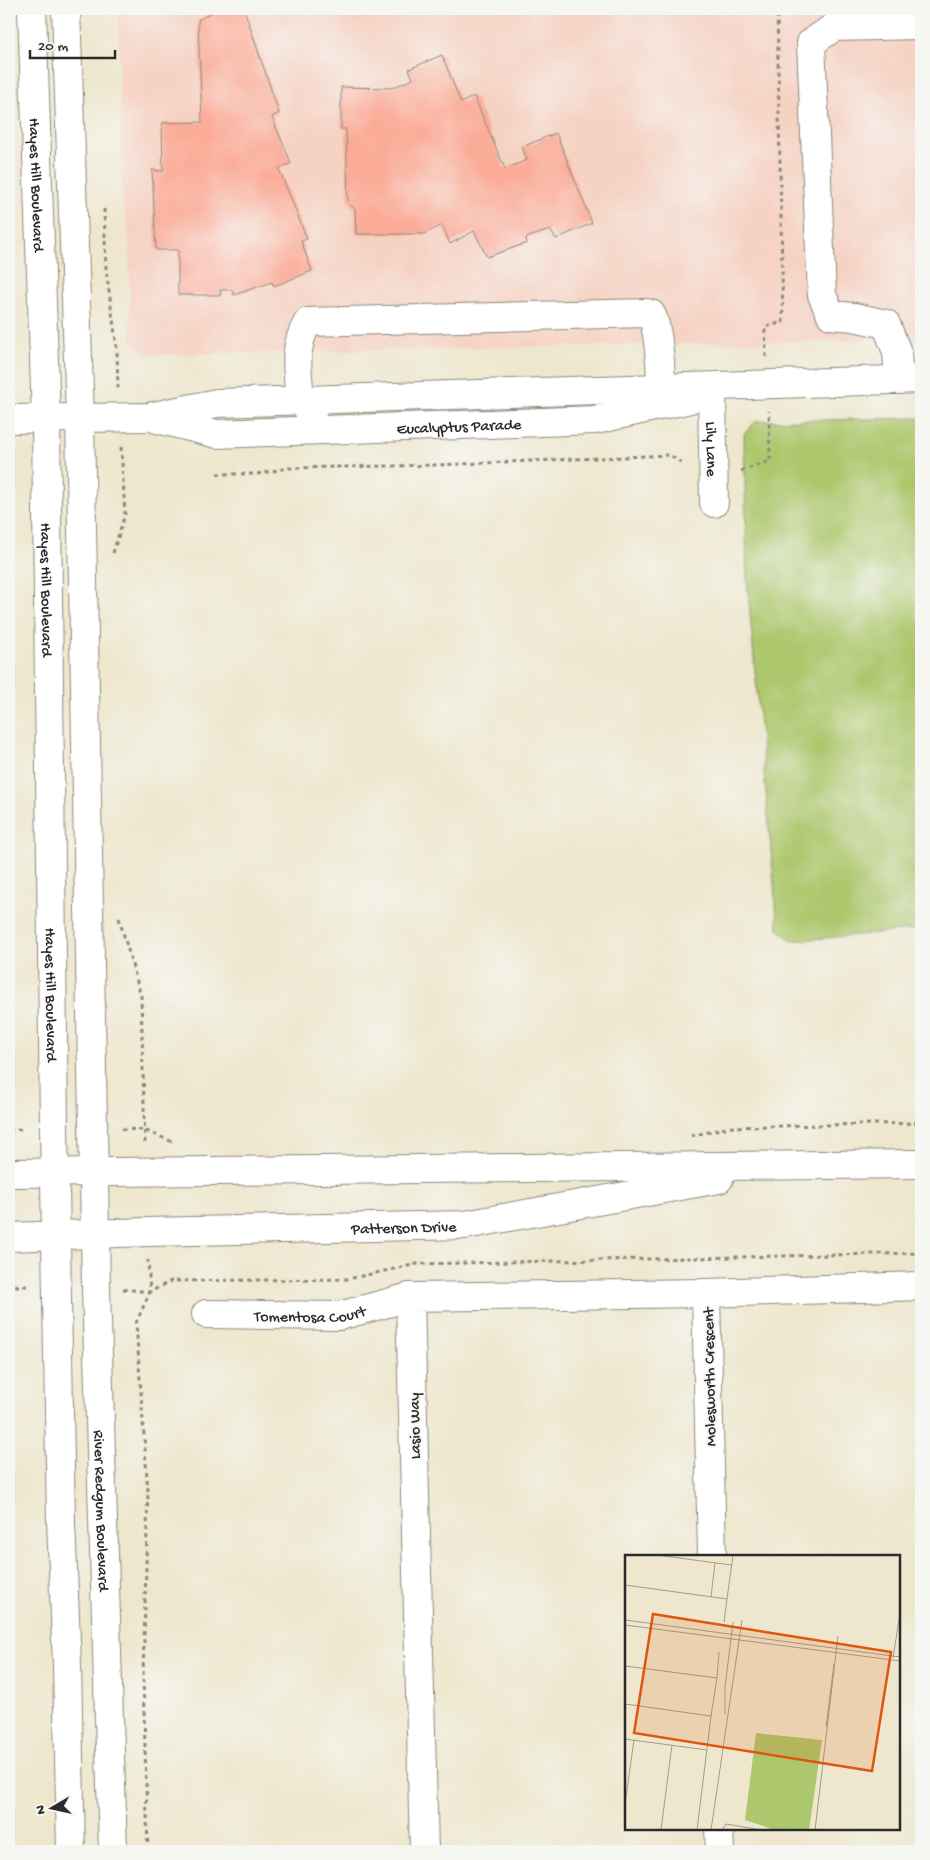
<svg xmlns="http://www.w3.org/2000/svg" width="930" height="1860" font-family="'Gochi Hand',sans-serif">
	<style>
		.built { fill: #f6d2c3 }
		.green { fill: #adc76d; stroke: #6c794c }
		.building { fill: #fbac98 }
		.lines { fill: none; stroke-linecap: round; stroke-linejoin: round }
		.minor-casing { stroke: #8c897c; stroke-width: 30 }
		.path { stroke: #8c897c; stroke-width: 3; stroke-dasharray: 4 4; stroke-linecap: butt }
		.minor { stroke: #fff; stroke-width: 28 }
		.labels { text-anchor: middle; stroke-width: 4; stroke-linejoin: round; paint-order: stroke }
		.street-label { font-size: 16px; fill: #2b2b2b; stroke: #f6f6f2 }
		.inset-road { fill: none; stroke: #a09c8c; stroke-width: 1 }
		.view { fill: #df570e; fill-opacity: 0.15; stroke: #df570e; stroke-width: 2.5 }
		.inset-edge { fill: none; stroke: #2b2b2b; stroke-width: 2.5 }
	</style>
	<rect width="100%" height="100%" fill="#f6f6f2"/>
	<filter id="ink" filterUnits="userSpaceOnUse"><feTurbulence type="fractalNoise" baseFrequency=".02" numOctaves="2"/><feDisplacementMap in="SourceGraphic" scale="10" xChannelSelector="R" yChannelSelector="G"/><feConvolveMatrix kernelMatrix="1 2 1 2 8 2 1 2 1" color-interpolation-filters="sRGB"/></filter>
	<filter id="wash" filterUnits="userSpaceOnUse"><feTurbulence type="fractalNoise" baseFrequency=".0096" numOctaves="4" result="noise"/><feDisplacementMap in="SourceGraphic" scale="20" xChannelSelector="R" yChannelSelector="G"/><feGaussianBlur stdDeviation="1.12" result="paint"/><feColorMatrix in="noise" values="0 0 0 0 0 0 0 0 0 0 0 0 0 0 0 0 0 1.4 0 .05"/><feComposite in="paint" operator="in"/></filter>
	<g filter="url(#wash)">
		<rect width="100%" height="100%" fill="#eee7cd"/>
		<path class="built" d="M 118,9 L 921,9 L 921,339 L 147,355 L 131,340 L 128,227 L 122,201 Z"/>
		<path class="green" d="M 921,418 L 921,929 L 792,941 L 778,929 L 747,580 L 744,434 L 756,421 Z"/>
		<g id="blocks">
			<path class="building" d="M 218,9 L 244,9 L 279,113 L 272,117 L 291,163 L 279,169 L 307,239 L 301,241 L 312,271 L 274,286 L 272,282 L 234,295 L 232,290 L 220,290 L 221,295 L 178,295 L 178,250 L 156,250 L 152,170 L 163,171 L 162,123 L 202,122 L 198,20 Z
				M 442,55 L 461,103 L 474,96 L 505,169 L 527,160 L 522,147 L 556,133 L 592,223 L 556,239 L 550,230 L 526,238 L 527,243 L 487,257 L 474,231 L 450,244 L 442,225 L 424,234 L 356,234 L 355,209 L 348,203 L 346,129 L 341,129 L 341,87 L 392,88 L 413,79 L 409,69 Z"/>
		</g>
	</g>
	<g filter="url(#ink)">
		<use href="#blocks" fill-opacity="0" stroke="#8c897c" stroke-width="1"/>
		<g class="lines">
			<g class="minor-casing">
				<g id="minor">
					<path id="s1" d="M 32,9 L 46,419 L 54,1128 L 61,1522 L 67,1665 L 71,1851"/>
					<path id="s2" d="M 66,9 L 80,418 L 96,1287 L 113,1851"/>
					<path d="M 899,380 L 897,352 L 886,324 L 854,317 L 831,315 L 822,295 L 811,43 L 834,27 L 921,25"/>
					<path id="s3" d="M 712,394 L 714,503"/>
					<path d="M 312,413 L 300,400 C 298,370 292,349 308,322 L 646,313 L 651,314 C 658,323 662,374 660,387 C 660,393 656,400 654,406"/>
					<path d="M 9,419 L 149,417 L 217,403 L 921,379"/>
					<path id="s4" d="M 157,419 L 217,434 L 595,420 L 690,399"/>
					<path d="M 9,1173 L 921,1164"/>
					<path id="s5" d="M 9,1237 L 147,1232 L 465,1225 L 719,1179"/>
					<path id="s6" d="M 206,1314 L 339,1316 L 410,1297"/>
					<path d="M 712,1556 L 706,1293 L 921,1286"/>
					<path d="M 719,1829 L 720,1851"/>
					<path d="M 424,1851 L 410,1297 L 706,1293"/>
				</g>
			</g>
			<path class="path" d="M 104,209 L 106,269 L 117,349 L 118,390
				M 766,357 L 765,327 L 783,322 L 777,9
				M 741,471 L 770,461 L 769,411
				M 217,474 L 257,474 L 289,468 L 437,465 L 670,455 L 685,465
				M 113,553 L 125,514 L 121,446
				M 119,918 L 141,996 L 145,1144
				M 122,1129 L 144,1130 L 173,1142
				M 9,1130 L 25,1129
				M 691,1136 L 729,1127 L 921,1123
				M 9,1280 L 17,1286 L 29,1286
				M 123,1289 L 150,1292 L 171,1281 L 348,1279 L 417,1264 L 921,1253
				M 148,1851 L 143,1677 L 148,1492 L 136,1323 L 150,1292 L 148,1260"/>
			<use href="#minor" class="minor"/>
		</g>
	</g>
	<g class="labels">
		<g class="street-label">
			<text dy="6" stroke="none"><textPath href="#s1" startOffset="176">Hayes Hill Boulevard</textPath></text>
			<text dy="6" stroke="none"><textPath href="#s4" startOffset="304">Eucalyptus Parade</textPath></text>
			<text dy="6" stroke="none"><textPath href="#s3" startOffset="55">Lily Lane</textPath></text>
			<text dy="6" stroke="none"><textPath href="#s1" startOffset="581">Hayes Hill Boulevard</textPath></text>
			<text dy="6" stroke="none"><textPath href="#s1" startOffset="986">Hayes Hill Boulevard</textPath></text>
			<text dy="6" stroke="none"><textPath href="#s5" startOffset="395">Patterson Drive</textPath></text>
			<text dy="6" stroke="none"><textPath href="#s6" startOffset="104">Tomentosa Court</textPath></text>
			<text transform="translate(708 1377) rotate(-91)" y="6">Molesworth Crescent</text>
			<text transform="translate(413 1426) rotate(-91)" y="6">Lasio Way</text>
			<text dy="6" stroke="none"><textPath href="#s2" startOffset="1502">River Redgum Boulevard</textPath></text>
		</g>
	</g>
	<g transform="translate(625 1555)">
		<rect width="275" height="275" fill="#eee7cd"/>
		<path d="M 131,178 L 197,185 L 184,275 L 150,275 L 120,265 Z" fill="#adc76d"/>
		<path class="inset-road" d="M 32,0 L 106,10M 0,30 L 102,44 L 108,0M 86,42 L 90,8M 0,65 L 275,102M 99,67 L 102,44M 0,70 L 275,106M 268,103 L 275,58M 0,111 L 92,123 L 86,161M 92,123 L 94,97M 0,149 L 86,161 L 72,275M 100,159 L 100,132 L 108,67M 201,172 L 209,109M 0,184 L 82,195M 0,249 L 9,185M 36,275 L 47,190M 86,275 L 117,65M 97,275 L 101,269 L 137,275M 190,275 L 213,81"/>
		<path class="view" d="M 28,59 L 266,97 L 247,216 L 9,178 Z"/>
		<rect width="275" height="275" class="inset-edge"/>
	</g>
	<rect width="930" height="1860" fill="none" stroke="#f6f6f2" stroke-width="30"/>
	<g transform="translate(52 1808) rotate(261)" stroke="#f6f6f2" stroke-width="4" paint-order="stroke">
	<path d="M0-4L9 19L0 12L-9 19Z" fill="#2b2b2b"/>
	<text y="-8" font-size="14" font-weight="bold" text-anchor="middle" fill="#2b2b2b">N</text>
	</g>
	<path d="M30 50v8h85v-8" fill="none" stroke="#2b2b2b" stroke-width="2.5"/>
	<text x="38" y="50" font-size="15" fill="#2b2b2b" stroke="#f6f6f2" stroke-width="4" paint-order="stroke">20 m</text>
</svg>
